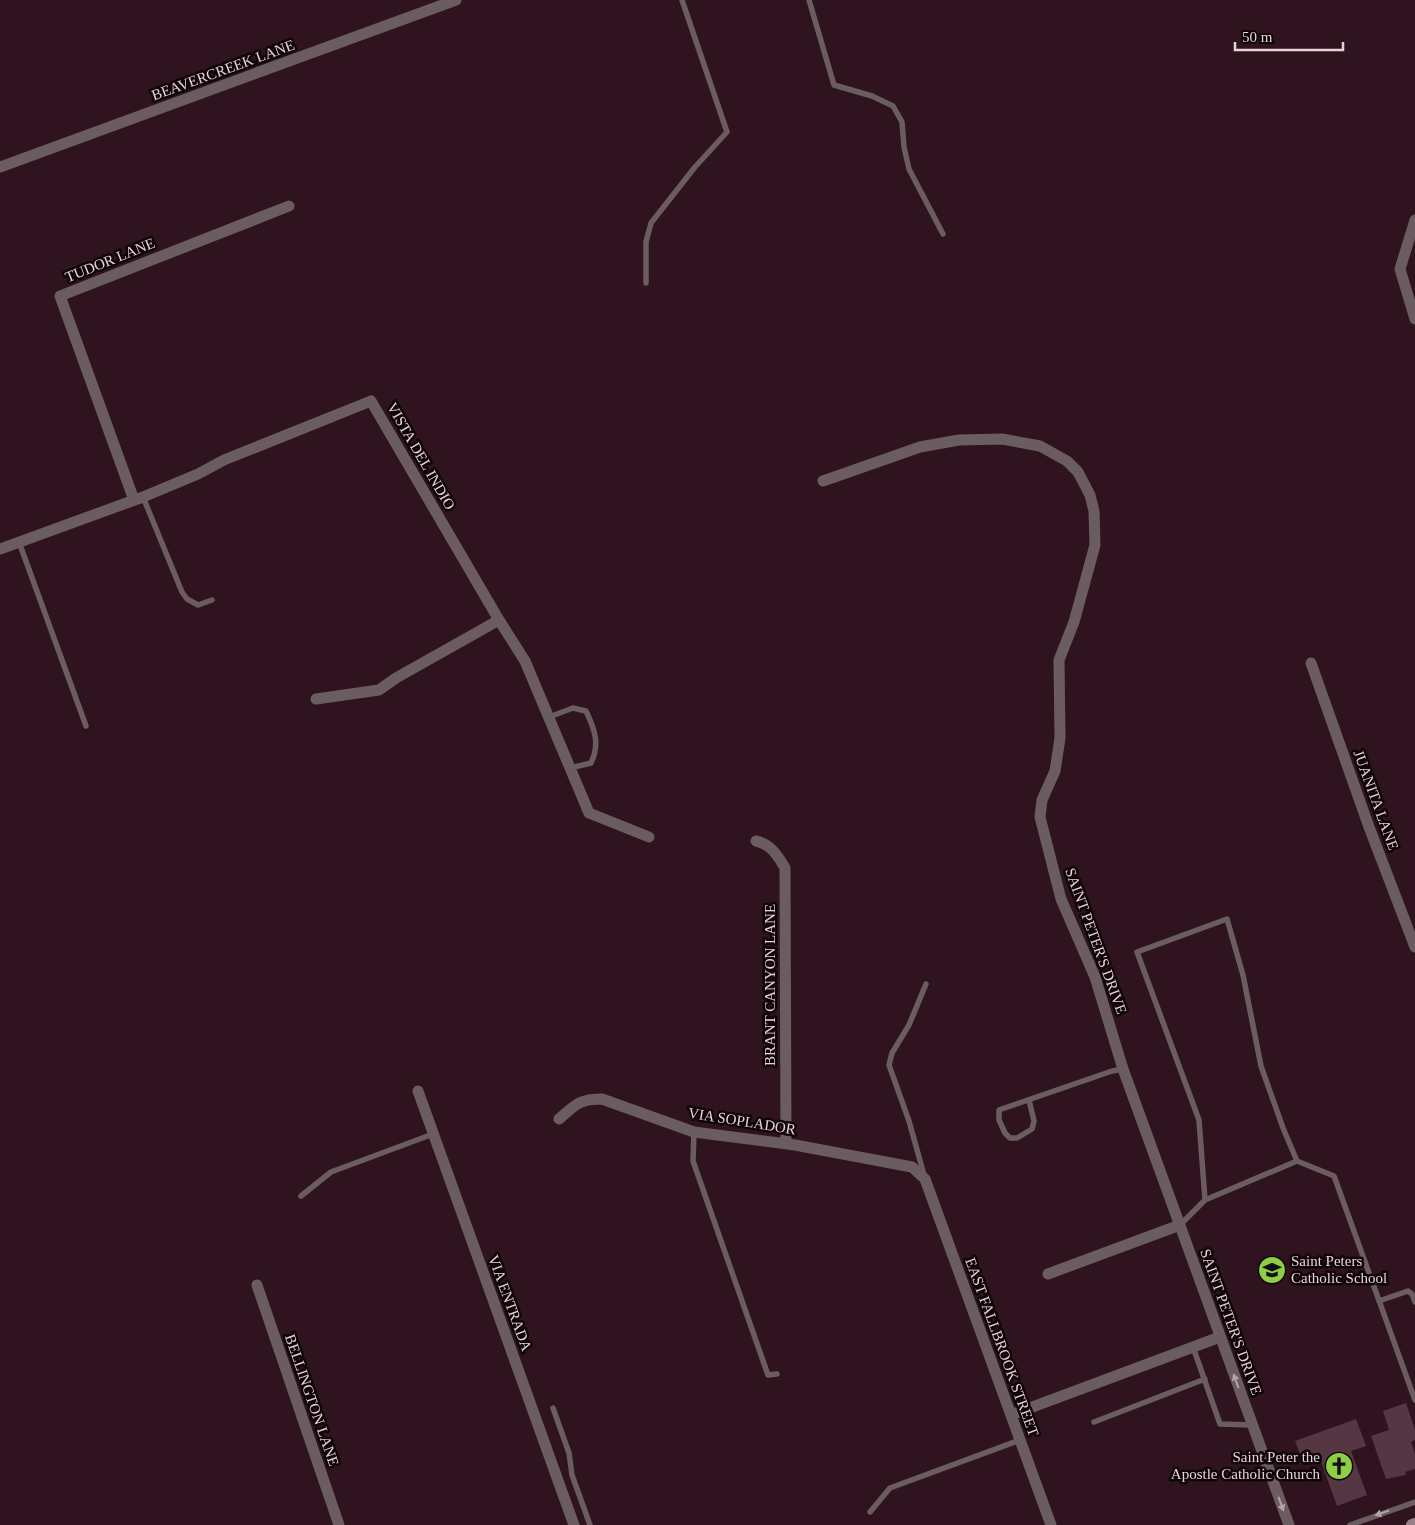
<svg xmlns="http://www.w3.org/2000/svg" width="1415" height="1525" font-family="Georgia,serif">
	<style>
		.building { fill: #553643 }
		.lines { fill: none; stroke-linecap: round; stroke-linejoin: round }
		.service { stroke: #6b5c62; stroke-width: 5.5 }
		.minor { stroke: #6b5c62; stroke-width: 11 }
		.secondary { stroke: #988089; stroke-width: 12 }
		.oneway { fill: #b5a3aa }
		.labels { text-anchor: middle; stroke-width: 5; stroke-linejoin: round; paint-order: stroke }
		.street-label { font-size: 15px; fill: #e7d3da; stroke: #0f0509 }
		.poi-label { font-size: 15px; fill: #e7d3da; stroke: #0f0509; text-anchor: start }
	</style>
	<rect width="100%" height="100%" fill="#2f1420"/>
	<path class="building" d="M 1406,1403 L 1415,1430 L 1415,1440 L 1411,1442 L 1415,1454 L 1415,1469 L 1405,1472 L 1406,1475 L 1386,1479 L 1371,1436 L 1389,1430 L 1383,1411 Z
		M 1356,1419 L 1366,1446 L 1351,1451 L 1367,1495 L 1337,1506 L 1319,1456 L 1303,1462 L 1295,1441 Z"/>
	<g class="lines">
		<path class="service" d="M 809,0 L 834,85 L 872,96 L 893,106 L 902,122 L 904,147 L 909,169 L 943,234
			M 646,283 L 646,242 L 651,223 L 695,167 L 727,132 L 682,0
			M 143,497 L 182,592 L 187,599 L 198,605 L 212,600
			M 19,542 L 86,726
			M 549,717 L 573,708 L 586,711 C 595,730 600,744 591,763 L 570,768
			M 1029,1100 L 1034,1121 L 1032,1129 L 1017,1138 L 1010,1138 L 1005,1133 L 999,1120 L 999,1110 L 1112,1071 L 1123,1069
			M 694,1132 L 693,1161 L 768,1375 L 777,1374
			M 924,1175 L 909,1121 L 889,1065 L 892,1053 L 909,1025 L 926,984
			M 301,1196 L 331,1172 L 433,1134
			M 1205,1200 L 1297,1161
			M 1180,1225 L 1205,1200 L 1199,1120 L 1137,952 L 1227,919 L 1243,975 L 1261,1066 L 1283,1128 L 1297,1161 L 1334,1176 L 1415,1400
			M 1379,1301 L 1408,1291 L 1412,1294 L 1415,1302
			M 1193,1347 L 1220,1424 L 1253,1425
			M 553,1408 L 569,1453 L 572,1475 L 590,1525
			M 1094,1422 L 1205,1379
			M 870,1512 L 890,1488 L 1020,1440
			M 1350,1525 L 1415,1502"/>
		<path class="minor" d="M 0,167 L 456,0
			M 1415,220 L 1400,269 L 1415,319
			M 823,481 L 920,447 L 959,440 L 1002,439 L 1040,446 L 1067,461 L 1078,472 L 1090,495 L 1094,511 L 1095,545 L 1074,622 L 1059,660 L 1060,738 L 1055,771 L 1042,800 L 1040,817 L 1061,899 L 1095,977 L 1123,1069 L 1289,1525
			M 134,500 L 60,296 L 289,206
			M 0,549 L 143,497 L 198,474 L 224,460 L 371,401 L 499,620 L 396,678 L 379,690 L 316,699
			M 499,620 L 525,661 L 589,813 L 649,837
			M 1311,663 L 1369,827 L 1415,947
			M 756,841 C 771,844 778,856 785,868 L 786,1143
			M 418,1091 L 574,1525
			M 559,1119 C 575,1105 579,1099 602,1099 L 694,1132 L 795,1145 L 912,1167 L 925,1179 L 1051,1525
			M 1048,1274 L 1180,1225
			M 257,1285 L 339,1525
			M 1011,1415 L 1220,1337"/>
		<path class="secondary" d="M 1412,1525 L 1415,1524"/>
	</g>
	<defs><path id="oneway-solid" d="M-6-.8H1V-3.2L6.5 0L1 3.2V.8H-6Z" transform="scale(1.25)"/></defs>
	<g class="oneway">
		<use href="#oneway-solid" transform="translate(1236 1381) rotate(-110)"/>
		<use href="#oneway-solid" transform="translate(1281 1504) rotate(70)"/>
		<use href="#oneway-solid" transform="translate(1382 1513) rotate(161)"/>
	</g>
	<defs>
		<g id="school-disc" transform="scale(1.4375)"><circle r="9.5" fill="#8dce44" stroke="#0f0509"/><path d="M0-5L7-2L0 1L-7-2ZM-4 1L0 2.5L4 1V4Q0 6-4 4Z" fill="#111"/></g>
		<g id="church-disc" transform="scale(1.4375)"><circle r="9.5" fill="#8dce44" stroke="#0f0509"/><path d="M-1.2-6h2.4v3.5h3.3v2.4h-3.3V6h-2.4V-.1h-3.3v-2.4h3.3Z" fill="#111"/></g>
	</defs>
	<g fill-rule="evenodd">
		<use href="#school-disc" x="1272" y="1270"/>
		<use href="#church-disc" x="1339" y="1466"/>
	</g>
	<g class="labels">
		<g class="street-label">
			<text transform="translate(223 70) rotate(-20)" y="5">BEAVERCREEK LANE</text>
			<text transform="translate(110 260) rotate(-22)" y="5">TUDOR LANE</text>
			<text transform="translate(421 456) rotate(60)" y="5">VISTA DEL INDIO</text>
			<text transform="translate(1376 800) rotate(70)" y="5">JUANITA LANE</text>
			<text transform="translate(1096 941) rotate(70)" y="5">SAINT PETER'S DRIVE</text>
			<text transform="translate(770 985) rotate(-90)" y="5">BRANT CANYON LANE</text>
			<text transform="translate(742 1121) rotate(9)" y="5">VIA SOPLADOR</text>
			<text transform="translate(510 1303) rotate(70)" y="5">VIA ENTRADA</text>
			<text transform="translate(1231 1322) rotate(70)" y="5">SAINT PETER'S DRIVE</text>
			<text transform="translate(1002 1347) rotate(70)" y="5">EAST FALLBROOK STREET</text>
			<text transform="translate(312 1400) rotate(71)" y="5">BELLINGTON LANE</text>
		</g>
		<g class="poi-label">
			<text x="1291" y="1266">Saint Peters<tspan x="1291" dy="17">Catholic School</tspan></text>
			<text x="1320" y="1462" text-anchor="end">Saint Peter the<tspan x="1320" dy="17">Apostle Catholic Church</tspan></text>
		</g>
	</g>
	<path d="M1235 42v8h108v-8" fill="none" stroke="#e7d3da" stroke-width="2.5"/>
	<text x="1242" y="42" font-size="15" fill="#e7d3da" stroke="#0f0509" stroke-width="4" paint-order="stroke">50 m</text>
</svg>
